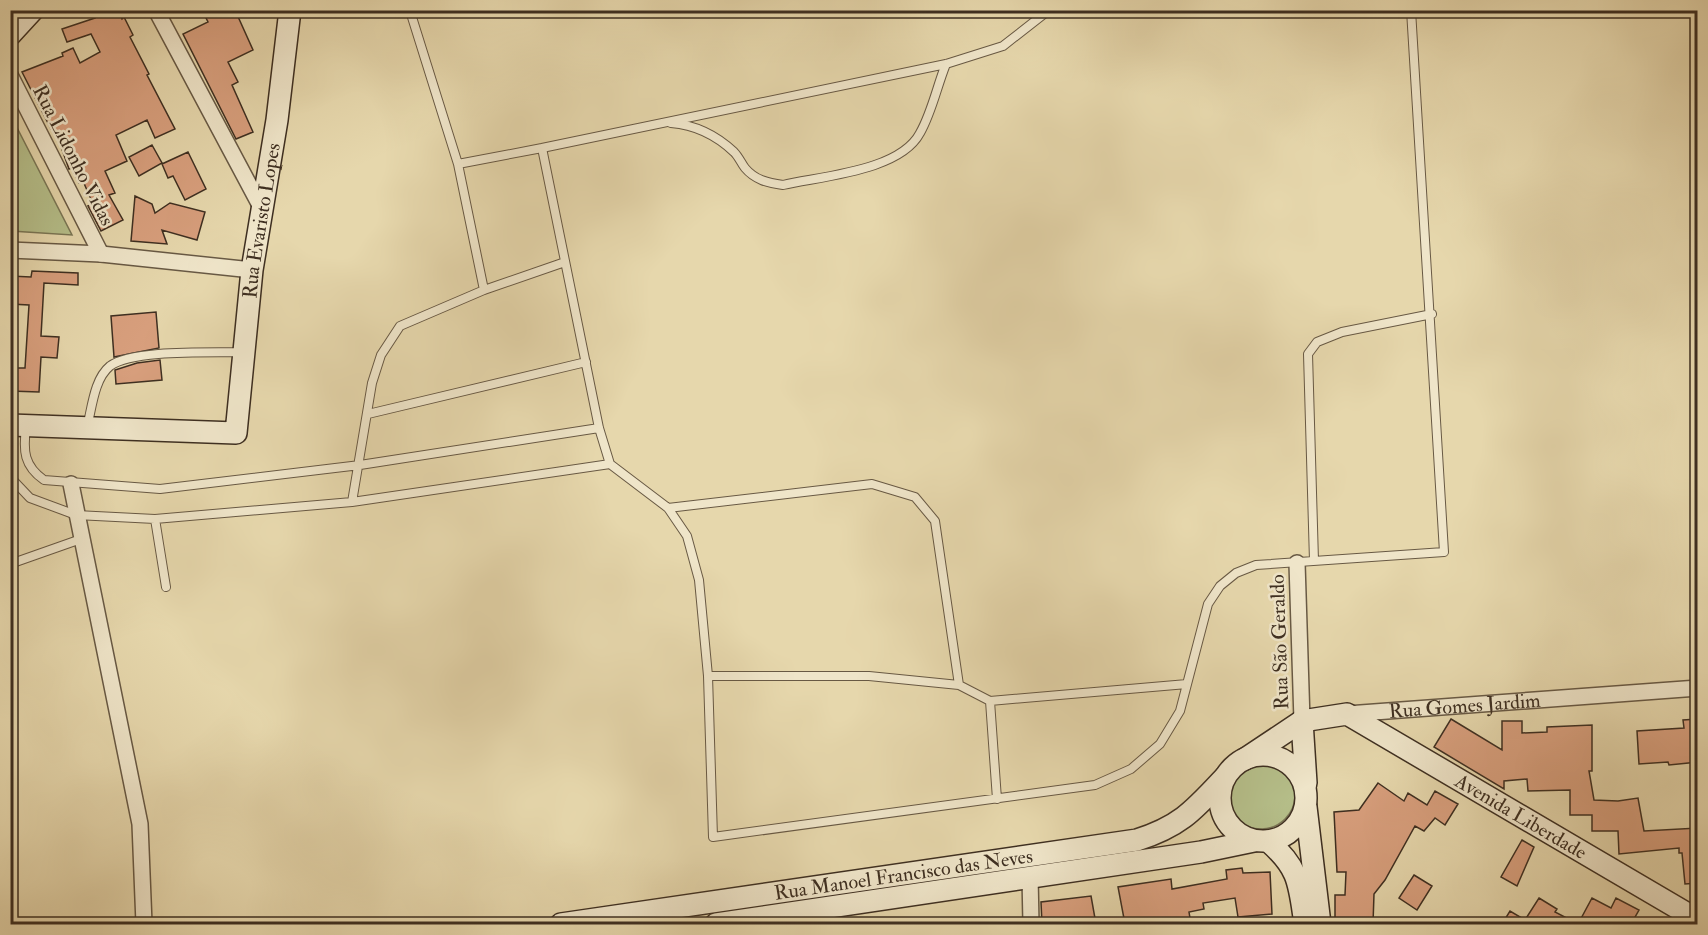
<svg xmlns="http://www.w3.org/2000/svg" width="1708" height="935" font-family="'IM FELL Double Pica',serif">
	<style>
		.green { fill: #b5be89; stroke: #7a7655; stroke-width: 1.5 }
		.building { fill: #d89f7d; stroke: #3e2f21; stroke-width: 1.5 }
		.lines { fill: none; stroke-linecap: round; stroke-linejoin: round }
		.lane-casing { stroke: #685944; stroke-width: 10 }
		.street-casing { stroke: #685944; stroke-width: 18 }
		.secondary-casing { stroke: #3e2f21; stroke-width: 24 }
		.lane { stroke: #efe5c9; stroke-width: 8 }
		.street { stroke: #efe5c9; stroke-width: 15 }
		.secondary { stroke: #efe5c9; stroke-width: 21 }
		.labels { text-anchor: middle; stroke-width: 5; stroke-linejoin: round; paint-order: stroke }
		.street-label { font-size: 20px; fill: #3e2f21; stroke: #efe5c9 }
	</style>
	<rect width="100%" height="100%" fill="#e6d7ac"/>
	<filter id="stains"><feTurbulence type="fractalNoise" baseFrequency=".00333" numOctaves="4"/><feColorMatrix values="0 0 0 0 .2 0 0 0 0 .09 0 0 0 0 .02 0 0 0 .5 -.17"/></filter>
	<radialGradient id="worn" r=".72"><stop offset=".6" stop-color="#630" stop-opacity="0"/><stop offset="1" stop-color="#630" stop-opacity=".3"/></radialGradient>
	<path class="green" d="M 10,116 L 11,116 L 72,235 L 11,231 Z
		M1227 795a34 34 0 1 1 68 0a34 34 0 1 1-68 0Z"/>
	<path class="building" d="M 91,10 L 118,10 L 122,19 L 124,17 L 133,35 L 130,37 L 149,74 L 147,75 L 175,129 L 155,138 L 147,120 L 116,135 L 127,161 L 105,171 L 115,193 L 109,195 L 123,220 L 101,231 L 88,206 L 93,204 L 83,181 L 79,183 L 72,168 L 69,169 L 54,127 L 51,129 L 22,72 L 63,56 L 62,53 L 73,48 L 80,63 L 100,52 L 91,34 L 67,42 L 62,29 L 95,18 Z
		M 202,10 L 235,10 L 253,50 L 228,62 L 238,82 L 232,85 L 253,132 L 236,139 L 183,34 L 208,22 Z
		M 152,145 L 162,163 L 139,176 L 129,157 Z
		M 188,152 L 206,189 L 185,200 L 173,176 L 168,178 L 162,164 Z
		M 135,196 L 152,204 L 155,213 L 170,203 L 205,212 L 197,240 L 162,230 L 167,244 L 131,241 Z
		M 32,271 L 78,273 L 78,285 L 44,283 L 41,336 L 59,337 L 57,358 L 41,357 L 39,392 L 10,391 L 10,368 L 25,368 L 29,305 L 10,304 L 10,276 L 31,277 Z
		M 156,312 L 159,348 L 114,357 L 111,316 Z
		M 160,360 L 162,380 L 116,384 L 115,370 L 137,363 Z
		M 1451,719 L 1502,750 L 1502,721 L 1522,721 L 1522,733 L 1547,732 L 1547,727 L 1592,725 L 1592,771 L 1589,771 L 1594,800 L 1618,801 L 1638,798 L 1644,831 L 1698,828 L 1698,883 L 1685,884 L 1682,853 L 1679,853 L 1679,848 L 1619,854 L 1618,831 L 1592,831 L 1592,815 L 1570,815 L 1570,790 L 1528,791 L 1527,779 L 1504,781 L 1504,789 L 1434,747 Z
		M 1698,719 L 1698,762 L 1669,765 L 1668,762 L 1639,764 L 1637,731 L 1684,728 L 1683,720 Z
		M 1378,783 L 1404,801 L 1408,793 L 1427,805 L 1435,791 L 1458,804 L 1445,825 L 1435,818 L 1424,831 L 1415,826 L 1385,880 L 1374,894 L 1373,924 L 1335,924 L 1335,895 L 1345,895 L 1346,872 L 1337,872 L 1334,812 L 1359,810 Z
		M 1522,840 L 1534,847 L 1517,886 L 1501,877 Z
		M 1242,868 L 1243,873 L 1270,872 L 1272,914 L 1238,917 L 1235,898 L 1203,903 L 1204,909 L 1189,912 L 1191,924 L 1125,924 L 1118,887 L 1171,879 L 1172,889 L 1227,879 L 1226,870 Z
		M 1414,875 L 1432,886 L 1417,910 L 1399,898 Z
		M 1091,896 L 1096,924 L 1042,924 L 1041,902 Z
		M 1539,898 L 1557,909 L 1555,912 L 1578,924 L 1592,898 L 1611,908 L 1616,898 L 1639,910 L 1631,924 L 1502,924 L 1510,911 L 1525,920 Z"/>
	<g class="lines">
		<g class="lane-casing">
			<path id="lane" d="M 407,10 L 411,14 L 458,164 L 542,148
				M 1049,10 L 1003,46 L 946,64 L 542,148 L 599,428 L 610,464 L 668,508 L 687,536 L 699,580 L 708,676 L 713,837 L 1095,785 L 1131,769 L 1160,744 L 1180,711 L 1208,604 L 1220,586 L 1236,573 L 1256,565 L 1444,552 L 1411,10
				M 671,123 C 696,125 716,135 734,152 C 739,157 741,163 745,168 C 755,180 768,183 783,185 C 822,176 900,171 920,133 C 932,112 937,86 946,64
				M 458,164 L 484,290
				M 368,414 L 586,362
				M 87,427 C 92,408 94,379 110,366 C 133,349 212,353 243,352
				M 26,428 C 23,451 24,466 44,480 L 160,489 L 360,465 L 599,428
				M 10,477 L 30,498 L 76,515 L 155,519 L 352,502 L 610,464
				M 352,502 L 372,383 L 381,355 L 400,326 L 484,290 L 565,262
				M 668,508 L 872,484 L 915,497 L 935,521 L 959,685
				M 155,519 L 166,587
				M 1314,561 L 1308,354 L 1317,342 L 1342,332 L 1432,314
				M 10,564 L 81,539
				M 708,676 L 869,676 L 959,685 L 990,701 L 1187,684
				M 990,701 L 997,799"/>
		</g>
		<g class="street-casing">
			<g id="street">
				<path d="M 156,10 L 262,209"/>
				<path d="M 10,75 L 101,254"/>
				<path d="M 10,250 L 101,254 L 252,270"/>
				<path d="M 71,484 L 140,824 L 144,924"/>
				<path d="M 1297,563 L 1302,721"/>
				<path id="s1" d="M 1347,714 L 1698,688"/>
				<path d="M 1030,876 L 1031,924"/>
			</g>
		</g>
		<g class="secondary-casing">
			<g id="secondary">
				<path d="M 10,35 L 33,10"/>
				<path id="s2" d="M 10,425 L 236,433 L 252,270 L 277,120 L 290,10"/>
				<path d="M 1302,721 L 1306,783"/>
				<circle cx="1263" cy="798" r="43"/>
				<path id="s3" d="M 1245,759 L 1302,721 L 1347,714 L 1698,920"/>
				<path d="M 1306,807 L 1320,924"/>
				<path d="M 1268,841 C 1300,869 1299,884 1305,924"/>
				<path id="s4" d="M 561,924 L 1137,840 C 1181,826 1194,810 1225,777"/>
				<path d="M 716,924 L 1201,852 L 1254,841"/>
			</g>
		</g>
		<use href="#lane" class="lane"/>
		<use href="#street" class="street"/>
		<use href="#secondary" class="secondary"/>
	</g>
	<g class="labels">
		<g class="street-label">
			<text transform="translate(74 155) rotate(63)" y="7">Rua Lidonho Vidas</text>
			<text dy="7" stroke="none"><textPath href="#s2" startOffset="440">Rua Evaristo Lopes</textPath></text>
			<text transform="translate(1279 642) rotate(-92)" y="7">Rua São Geraldo</text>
			<text dy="7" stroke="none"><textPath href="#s1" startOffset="118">Rua Gomes Jardim</textPath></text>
			<text dy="7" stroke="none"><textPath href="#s3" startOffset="316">Avenida Liberdade</textPath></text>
			<text dy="7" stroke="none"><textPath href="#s4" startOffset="346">Rua Manoel Francisco das Neves</textPath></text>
		</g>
	</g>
	<rect width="1708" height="935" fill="none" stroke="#e6d7ac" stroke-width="36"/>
	<rect x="12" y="12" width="1684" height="911" fill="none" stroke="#3e2f21" stroke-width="3"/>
	<rect x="18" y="18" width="1672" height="899" fill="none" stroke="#3e2f21" stroke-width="1.5"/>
	<rect width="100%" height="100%" filter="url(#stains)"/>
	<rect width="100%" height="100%" fill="url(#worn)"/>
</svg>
